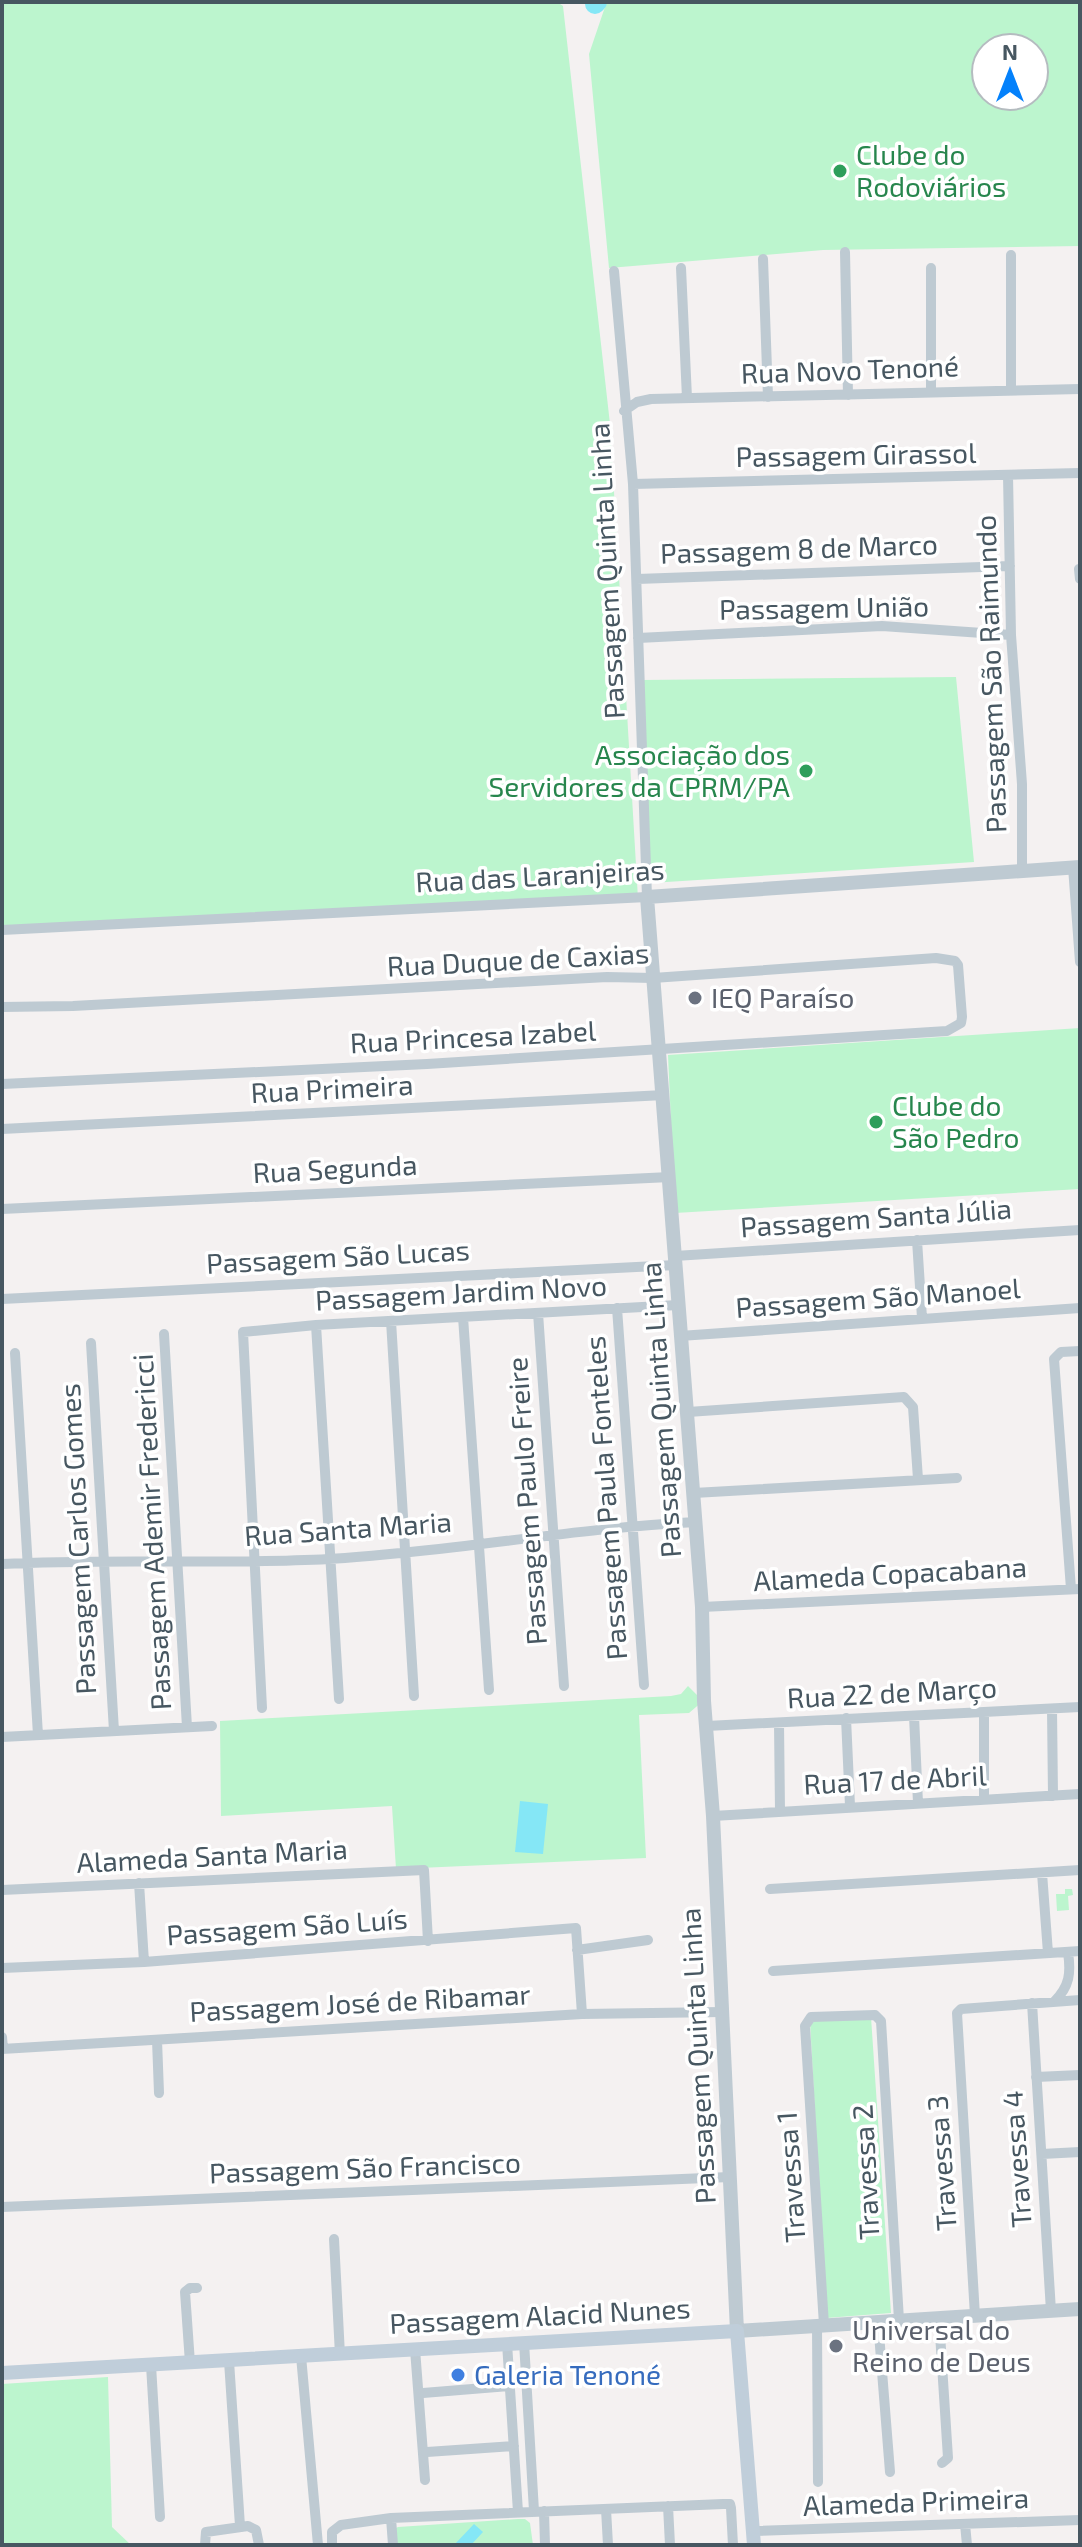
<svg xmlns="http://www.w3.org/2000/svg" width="1082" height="2547" font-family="'Exo 2',sans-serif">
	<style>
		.green { fill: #bcf5ce; fill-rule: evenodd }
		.water { fill: #85e7f6 }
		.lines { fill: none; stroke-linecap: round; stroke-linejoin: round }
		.river { stroke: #85e7f6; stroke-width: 20 }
		.minor { stroke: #becad2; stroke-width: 10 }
		.tertiary { stroke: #becad2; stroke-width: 14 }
		.secondary { stroke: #c0ceda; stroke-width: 14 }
		.leisure-dot { fill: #2e9e5b; stroke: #fff; stroke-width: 3 }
		.worship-dot { fill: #6b7280; stroke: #fff; stroke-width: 3 }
		.shop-dot { fill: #3f7fe0; stroke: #fff; stroke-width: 3 }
		.labels { text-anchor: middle; stroke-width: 7; stroke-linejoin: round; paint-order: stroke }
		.leisure-label { font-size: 28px; fill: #27864d; stroke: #fff; text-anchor: start }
		.street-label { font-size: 28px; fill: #475761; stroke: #fff }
		.worship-label { font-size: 28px; fill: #5b616d; stroke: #fff; text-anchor: start }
		.shop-label { font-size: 28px; fill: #366cbe; stroke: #fff; text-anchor: start }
	</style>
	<rect width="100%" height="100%" fill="#f4f1f1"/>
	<path class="green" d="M 2,2 L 557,2 L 563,6 L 610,424 L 638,899 L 2,926 Z
		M 614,2 L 1080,2 L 1080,246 L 823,250 L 609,268 L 589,54 L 606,4 ZM 986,48 L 1034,48 L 1034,96 L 986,96 Z
		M 956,677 L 974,862 L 651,883 L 642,680 Z
		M 1080,1028 L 1080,1189 L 675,1213 L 668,1055 Z
		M 688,1686 L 703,1701 L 689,1713 L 639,1715 L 646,1858 L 396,1869 L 392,1806 L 221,1816 L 220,1721 L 671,1696 L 681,1694 Z
		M 1065,1889 L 1072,1889 L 1073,1895 L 1068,1896 L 1069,1910 L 1057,1911 L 1056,1894 L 1065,1894 Z
		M 871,2017 L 891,2313 L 826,2318 L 810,2021 Z
		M 108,2377 L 112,2527 L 131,2545 L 2,2545 L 2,2384 Z
		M 518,2519 L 525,2519 L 530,2523 L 533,2545 L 390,2545 L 394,2529 L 398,2527 Z"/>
	<path class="water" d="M 520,1801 L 548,1804 L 543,1854 L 515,1852 Z
		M 474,2524 L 483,2532 L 471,2545 L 454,2545 Z"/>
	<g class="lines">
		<path class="river" d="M 595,4 L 597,2"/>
		<path class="minor" d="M 845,252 L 848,395
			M 763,259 L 768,397
			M 681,268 L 687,398
			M 931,268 L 931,392
			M 1011,389 L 1011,255
			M 624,411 L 637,402 L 651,399 L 1080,389
			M 1008,475 L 1011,635 L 1022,784 L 1022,870
			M 633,484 L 1080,473
			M 1079,569 L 1080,579
			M 637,579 L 1010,566
			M 638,638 L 882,626 L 1011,635
			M 1073,867 L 1080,962
			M 2,930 L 647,897 L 633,484 L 614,271
			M 2,1007 L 73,1006 L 607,977 L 653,978 L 936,958 L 955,961 L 958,965 L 962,1017 L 961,1023 L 947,1031 L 427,1064 L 2,1084
			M 2,1129 L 664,1095
			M 2,1209 L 670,1177
			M 917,1240 L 922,1318
			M 675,1256 L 1080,1230
			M 2,1299 L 676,1265
			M 617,1308 L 644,1685
			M 538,1313 L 564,1686
			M 463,1317 L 489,1690
			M 391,1321 L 414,1696
			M 316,1325 L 339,1699
			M 164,1334 L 187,1727
			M 680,1336 L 1080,1308
			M 91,1343 L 114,1731
			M 15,1353 L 38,1735
			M 688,1412 L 904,1397 L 913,1407 L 918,1479
			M 694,1493 L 957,1478
			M 2,1564 C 111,1558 220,1565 329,1559 C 452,1552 573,1528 696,1522
			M 1071,1589 L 1054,1359 L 1061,1352 L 1080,1351
			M 702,1607 L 1080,1589
			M 262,1708 L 243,1332 L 316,1325 L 678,1305
			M 1052,1709 L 1053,1796
			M 914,1716 L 918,1803
			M 846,1718 L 850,1806
			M 779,1723 L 780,1811
			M 707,1726 L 1080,1707
			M 2,1737 L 212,1726
			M 984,1799 L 984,1713
			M 713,1816 L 1080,1794
			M 1042,1873 L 1048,1953
			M 139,1883 L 144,1962
			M 770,1889 L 1080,1870
			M 2,1890 L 424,1870 L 428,1941
			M 577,1950 L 648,1940
			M 2,1968 L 144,1962 L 576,1928 L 582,2014
			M 773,1971 L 1080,1951
			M 1054,2002 C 1070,1986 1071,1973 1068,1952
			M 1032,2003 L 1051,2311
			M 2,2037 L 3,2049
			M 157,2040 L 159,2093
			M 2,2049 L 582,2014 L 722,2012
			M 1036,2077 L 1080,2075
			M 1042,2154 L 1080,2152
			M 2,2207 L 730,2177
			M 334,2239 L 340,2355
			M 975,2316 L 957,2013 L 961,2009 L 1080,2000
			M 939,2318 L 948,2458 L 942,2463
			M 878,2321 L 890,2472
			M 824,2325 L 805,2026 L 811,2017 L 875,2015 L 881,2021 L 899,2320
			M 817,2326 L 818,2482
			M 524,2342 L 534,2511
			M 507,2343 L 518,2512
			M 415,2349 L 425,2480
			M 301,2356 L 318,2545
			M 229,2361 L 240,2526
			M 190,2363 L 185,2292 L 190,2288 L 197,2288
			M 151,2365 L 160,2517
			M 423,2393 L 509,2386
			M 427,2452 L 514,2446
			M 668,2506 L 670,2545
			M 606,2509 L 608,2545
			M 544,2511 L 545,2545
			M 391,2518 L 393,2545
			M 965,2524 L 967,2545
			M 754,2531 L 1080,2520
			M 205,2545 L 206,2532 L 248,2526 L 256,2530 L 259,2545
			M 332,2545 L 332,2532 L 341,2525 L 391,2518 L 723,2504 L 730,2504 L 731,2508 L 733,2545"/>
		<path class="tertiary" d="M 1080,867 L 647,897 L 702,1607 L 704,1701 L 713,1816 L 737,2331 L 1080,2309"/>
		<path class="secondary" d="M 2,2373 L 737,2331 L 754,2545"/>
	</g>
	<g class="leisure-dot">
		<circle cx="840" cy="171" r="8"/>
		<circle cx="806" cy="771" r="8"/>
		<circle cx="876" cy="1122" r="8"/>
	</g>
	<g class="worship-dot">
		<circle cx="695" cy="998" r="8"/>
		<circle cx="836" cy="2346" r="8"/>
	</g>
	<circle class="shop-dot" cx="458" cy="2375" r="8"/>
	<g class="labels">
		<g class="leisure-label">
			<text x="856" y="165">Clube do<tspan x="856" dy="32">Rodoviários</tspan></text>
			<text x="790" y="765" text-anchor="end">Associação dos<tspan x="790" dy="32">Servidores da CPRM/PA</tspan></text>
			<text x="892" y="1116">Clube do<tspan x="892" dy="32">São Pedro</tspan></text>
		</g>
		<g class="street-label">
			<text transform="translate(850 370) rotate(-2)" y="10">Rua Novo Tenoné</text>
			<text transform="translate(856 455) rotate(-1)" y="10">Passagem Girassol</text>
			<text transform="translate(799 549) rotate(-2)" y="10">Passagem 8 de Marco</text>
			<text transform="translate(607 571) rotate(-93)" y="10">Passagem Quinta Linha</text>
			<text transform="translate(824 608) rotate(-1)" y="10">Passagem União</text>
			<text transform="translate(991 674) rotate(-92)" y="10">Passagem São Raimundo</text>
			<text transform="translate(540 876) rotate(-3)" y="10">Rua das Laranjeiras</text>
			<text transform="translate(518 960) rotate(-3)" y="10">Rua Duque de Caxias</text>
			<text transform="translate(473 1037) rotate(-3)" y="10">Rua Princesa Izabel</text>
			<text transform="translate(332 1089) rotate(-3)" y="10">Rua Primeira</text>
			<text transform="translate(335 1169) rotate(-3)" y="10">Rua Segunda</text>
			<text transform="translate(876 1218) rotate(-4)" y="10">Passagem Santa Júlia</text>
			<text transform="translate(338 1257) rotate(-3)" y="10">Passagem São Lucas</text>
			<text transform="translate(461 1293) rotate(-3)" y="10">Passagem Jardim Novo</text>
			<text transform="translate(878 1298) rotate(-4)" y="10">Passagem São Manoel</text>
			<text transform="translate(661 1410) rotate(-94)" y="10">Passagem Quinta Linha</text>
			<text transform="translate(606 1498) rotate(-94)" y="10">Passagem Paula Fonteles</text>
			<text transform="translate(527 1501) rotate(-94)" y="10">Passagem Paulo Freire</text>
			<text transform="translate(348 1529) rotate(-4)" y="10">Rua Santa Maria</text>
			<text transform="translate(152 1532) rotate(-93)" y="10">Passagem Ademir Fredericci</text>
			<text transform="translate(78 1539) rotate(-93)" y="10">Passagem Carlos Gomes</text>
			<text transform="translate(890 1574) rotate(-3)" y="10">Alameda Copacabana</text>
			<text transform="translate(892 1693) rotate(-3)" y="10">Rua 22 de Março</text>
			<text transform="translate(895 1780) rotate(-3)" y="10">Rua 17 de Abril</text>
			<text transform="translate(212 1856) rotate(-3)" y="10">Alameda Santa Maria</text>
			<text transform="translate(287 1927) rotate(-4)" y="10">Passagem São Luís</text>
			<text transform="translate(360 2003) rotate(-3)" y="10">Passagem José de Ribamar</text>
			<text transform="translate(698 2056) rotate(-93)" y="10">Passagem Quinta Linha</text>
			<text transform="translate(1017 2159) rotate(-94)" y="10">Travessa 4</text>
			<text transform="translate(942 2163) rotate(-94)" y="10">Travessa 3</text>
			<text transform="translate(365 2168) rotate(-2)" y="10">Passagem São Francisco</text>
			<text transform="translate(866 2172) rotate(-93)" y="10">Travessa 2</text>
			<text transform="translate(791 2177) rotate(-94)" y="10">Travessa 1</text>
			<text transform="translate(540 2316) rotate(-3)" y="10">Passagem Alacid Nunes</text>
			<text transform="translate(916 2502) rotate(-2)" y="10">Alameda Primeira</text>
		</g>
		<g class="worship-label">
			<text x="711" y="1008">IEQ Paraíso</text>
			<text x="852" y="2340">Universal do<tspan x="852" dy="32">Reino de Deus</tspan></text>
		</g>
		<g class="shop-label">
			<text x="474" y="2385">Galeria Tenoné</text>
		</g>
	</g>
	<rect width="1082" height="2547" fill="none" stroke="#475761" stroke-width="8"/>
	<g transform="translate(1010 72)"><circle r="38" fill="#ffffff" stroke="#b5bcc0" stroke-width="2"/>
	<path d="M0-6L14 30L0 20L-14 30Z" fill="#0481fb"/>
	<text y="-12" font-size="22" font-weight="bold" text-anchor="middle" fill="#475761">N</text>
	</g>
</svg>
